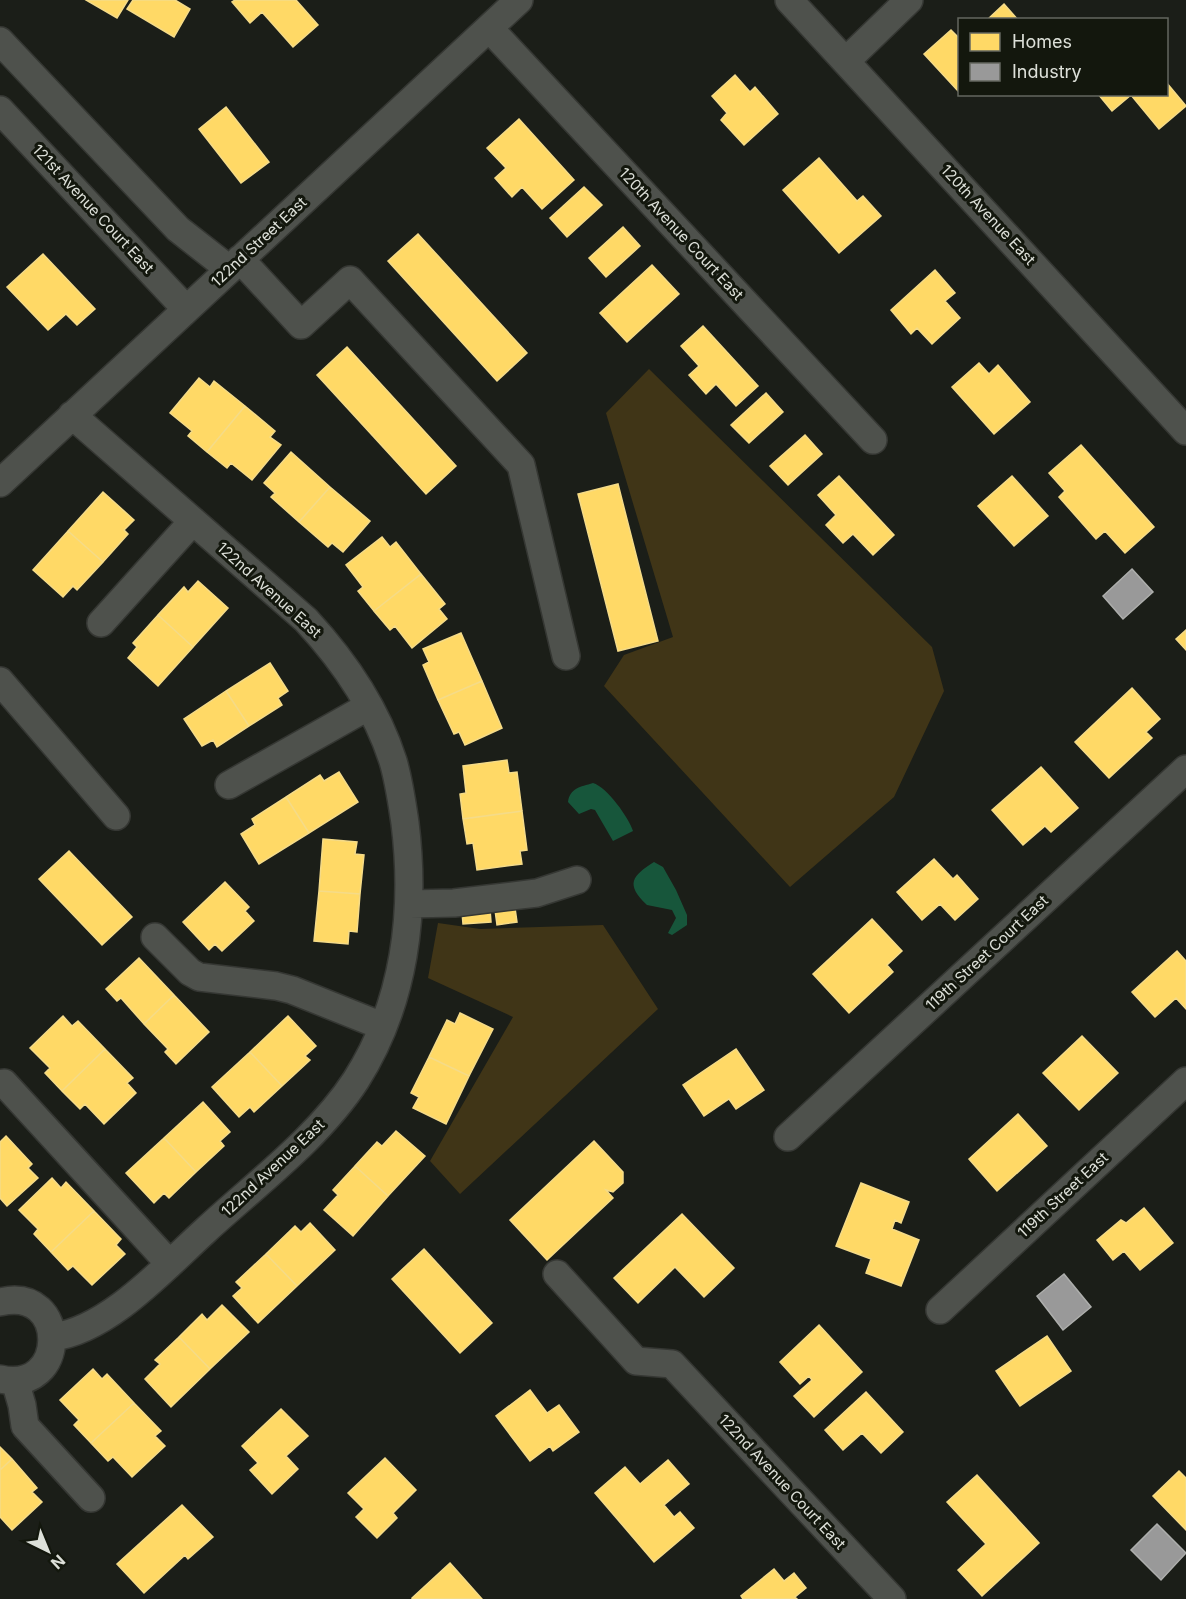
<svg xmlns="http://www.w3.org/2000/svg" width="1186" height="1599" font-family="Inter,sans-serif">
	<style>
		.green { fill: #403517 }
		.water { fill: #17563b }
		.homes { fill: #ffd966; stroke: #f5db88; stroke-width: 1.5 }
		.industry { fill: #999; stroke: #adaeac; stroke-width: 1.5 }
		.lines { fill: none; stroke-linecap: round; stroke-linejoin: round }
		.minor-casing { stroke: #353733; stroke-width: 30 }
		.minor { stroke: #4e514c; stroke-width: 27 }
		.labels { text-anchor: middle; stroke-width: 6; stroke-linejoin: round; paint-order: stroke }
		.street-label { font-size: 15px; fill: #dde0d9; stroke: #13170d }
	</style>
	<rect width="100%" height="100%" fill="#1b1e18"/>
	<path class="green" d="M 649,369 L 932,647 L 944,691 L 894,797 L 790,887 L 604,686 L 624,655 L 673,637 L 606,413 Z
		M 438,923 L 480,929 L 603,925 L 658,1009 L 460,1194 L 430,1161 L 513,1017 L 428,978 Z"/>
	<path class="water" d="M 593,783 C 607,787 629,818 633,831 L 613,841 L 595,810 L 591,809 L 579,814 L 568,802 C 570,788 580,787 593,783 Z
		M 654,862 L 663,867 L 676,890 L 687,915 L 687,925 L 672,935 L 668,933 L 676,918 L 672,910 L 647,905 C 625,884 632,876 654,862 Z"/>
	<path class="homes" d="M 86,0 L 128,0 L 117,18 Z
		M 133,0 L 175,0 L 190,9 L 174,37 L 127,9 Z
		M 235,0 L 296,0 L 318,25 L 293,47 L 262,12 L 250,23 L 232,2 Z
		M 1004,4 L 1018,20 L 987,20 Z
		M 951,30 L 960,39 L 960,89 L 958,91 L 924,54 Z
		M 735,75 L 750,92 L 755,87 L 778,114 L 744,145 L 721,120 L 727,113 L 712,96 Z
		M 1166,82 L 1186,106 L 1159,129 L 1131,95 L 1112,111 L 1098,94 L 1166,94 Z
		M 226,107 L 269,162 L 241,183 L 199,129 Z
		M 519,119 L 574,180 L 542,209 L 522,187 L 512,197 L 495,178 L 506,168 L 487,148 Z
		M 819,158 L 857,201 L 863,196 L 881,216 L 839,253 L 783,190 Z
		M 584,187 L 602,205 L 567,237 L 550,218 Z
		M 623,227 L 640,246 L 606,277 L 589,258 Z
		M 418,234 L 527,353 L 497,381 L 388,261 Z
		M 43,254 L 95,309 L 77,325 L 66,314 L 48,330 L 7,287 Z
		M 652,265 L 679,294 L 627,342 L 600,313 Z
		M 935,270 L 955,293 L 945,301 L 960,318 L 932,344 L 917,328 L 911,334 L 891,310 Z
		M 703,326 L 758,386 L 736,406 L 716,384 L 706,394 L 689,375 L 699,366 L 681,346 Z
		M 347,347 L 456,466 L 426,494 L 317,375 Z
		M 979,363 L 989,374 L 998,365 L 1030,402 L 994,434 L 952,387 Z
		M 199,378 L 210,387 L 214,381 L 245,406 L 207,452 L 188,436 L 192,431 L 170,413 Z
		M 766,393 L 783,412 L 749,443 L 731,425 Z
		M 245,406 L 275,431 L 270,437 L 281,445 L 252,480 L 231,463 L 227,468 L 207,452 Z
		M 805,435 L 822,454 L 788,485 L 770,466 Z
		M 1081,445 L 1154,527 L 1125,553 L 1105,531 L 1096,539 L 1059,497 L 1065,491 L 1049,473 Z
		M 291,452 L 330,487 L 299,522 L 271,497 L 275,493 L 264,483 Z
		M 839,476 L 894,535 L 873,555 L 853,534 L 843,543 L 826,525 L 836,515 L 818,495 Z
		M 1012,476 L 1048,516 L 1014,546 L 978,506 Z
		M 618,484 L 658,641 L 618,651 L 578,494 Z
		M 330,487 L 370,521 L 343,552 L 332,543 L 328,547 L 299,522 Z
		M 103,492 L 134,520 L 124,530 L 128,534 L 103,562 L 68,531 Z
		M 68,531 L 103,562 L 77,590 L 73,586 L 63,597 L 33,570 Z
		M 382,537 L 390,547 L 396,542 L 421,574 L 374,611 L 358,591 L 363,587 L 346,565 Z
		M 421,574 L 445,604 L 439,609 L 447,619 L 412,648 L 395,626 L 390,630 L 374,611 Z
		M 198,581 L 228,608 L 193,647 L 158,615 L 184,587 L 188,592 Z
		M 158,615 L 193,647 L 158,686 L 128,658 L 137,647 L 133,643 Z
		M 1186,630 L 1186,650 L 1176,639 Z
		M 461,633 L 482,681 L 438,700 L 423,665 L 429,662 L 423,649 Z
		M 270,663 L 288,691 L 278,698 L 282,705 L 249,726 L 226,691 Z
		M 482,681 L 502,728 L 465,745 L 459,732 L 454,734 L 438,700 Z
		M 1132,688 L 1160,719 L 1146,732 L 1152,738 L 1109,778 L 1075,742 Z
		M 226,691 L 249,726 L 217,747 L 213,740 L 202,746 L 184,719 Z
		M 507,760 L 509,773 L 517,772 L 522,811 L 463,819 L 460,794 L 466,793 L 463,766 Z
		M 1041,767 L 1078,808 L 1051,832 L 1045,826 L 1023,845 L 992,810 Z
		M 339,772 L 358,802 L 309,833 L 286,797 L 320,775 L 324,781 Z
		M 286,797 L 309,833 L 259,864 L 241,834 L 255,825 L 252,819 Z
		M 522,811 L 527,850 L 520,851 L 522,864 L 477,870 L 473,843 L 467,844 L 463,819 Z
		M 323,839 L 357,842 L 355,854 L 364,855 L 360,894 L 319,891 Z
		M 69,851 L 132,917 L 102,945 L 39,879 Z
		M 934,859 L 953,879 L 957,875 L 978,899 L 955,920 L 940,904 L 922,920 L 897,892 Z
		M 225,882 L 249,907 L 245,911 L 254,921 L 222,951 L 215,944 L 209,950 L 183,922 Z
		M 319,891 L 360,894 L 357,932 L 349,931 L 348,944 L 314,941 Z
		M 515,908 L 517,922 L 497,925 L 495,910 Z
		M 490,909 L 491,922 L 463,924 L 462,912 Z
		M 872,919 L 902,951 L 887,965 L 893,972 L 849,1013 L 813,974 Z
		M 1177,951 L 1186,961 L 1186,1009 L 1176,998 L 1155,1017 L 1132,992 Z
		M 139,958 L 174,995 L 144,1024 L 121,998 L 117,1001 L 106,989 Z
		M 174,995 L 209,1032 L 176,1064 L 165,1052 L 168,1049 L 144,1024 Z
		M 460,1013 L 493,1029 L 469,1076 L 429,1057 L 447,1020 L 455,1024 Z
		M 63,1016 L 72,1026 L 78,1021 L 105,1049 L 62,1091 L 45,1073 L 50,1068 L 30,1048 Z
		M 288,1016 L 316,1046 L 305,1056 L 310,1060 L 282,1086 L 250,1052 Z
		M 1082,1036 L 1118,1073 L 1079,1110 L 1043,1073 Z
		M 105,1049 L 133,1078 L 127,1083 L 136,1093 L 104,1124 L 85,1104 L 80,1109 L 62,1091 Z
		M 736,1049 L 764,1090 L 736,1109 L 729,1099 L 704,1116 L 683,1085 Z
		M 250,1052 L 282,1086 L 254,1112 L 250,1107 L 239,1117 L 212,1087 Z
		M 429,1057 L 469,1076 L 446,1124 L 413,1108 L 419,1097 L 411,1093 Z
		M 203,1102 L 230,1132 L 220,1141 L 224,1146 L 196,1172 L 164,1138 Z
		M 1018,1114 L 1047,1146 L 997,1191 L 969,1159 Z
		M 396,1131 L 425,1156 L 388,1196 L 355,1166 L 377,1142 L 382,1146 Z
		M 6,1136 L 32,1164 L 28,1168 L 38,1178 L 7,1206 L 0,1198 L 0,1142 Z
		M 164,1138 L 196,1172 L 169,1198 L 164,1193 L 154,1203 L 126,1173 Z
		M 594,1141 L 623,1172 L 623,1183 L 613,1192 L 606,1190 L 613,1198 L 547,1260 L 510,1220 Z
		M 355,1166 L 388,1196 L 353,1236 L 324,1210 L 338,1195 L 333,1190 Z
		M 52,1178 L 61,1188 L 66,1182 L 94,1211 L 51,1252 L 34,1234 L 38,1229 L 19,1210 Z
		M 861,1183 L 909,1202 L 901,1223 L 895,1220 L 892,1229 L 919,1240 L 901,1286 L 866,1273 L 871,1259 L 836,1246 Z
		M 1144,1208 L 1173,1243 L 1140,1270 L 1124,1251 L 1113,1260 L 1097,1240 L 1121,1220 L 1126,1223 Z
		M 94,1211 L 121,1239 L 116,1245 L 125,1254 L 92,1285 L 73,1266 L 68,1270 L 51,1252 Z
		M 682,1214 L 734,1268 L 704,1297 L 675,1267 L 638,1303 L 614,1278 Z
		M 310,1223 L 335,1250 L 297,1286 L 266,1254 L 295,1226 L 301,1232 Z
		M 424,1249 L 492,1323 L 460,1353 L 392,1279 Z
		M 266,1254 L 297,1286 L 258,1323 L 233,1296 L 242,1288 L 236,1282 Z
		M 222,1305 L 249,1332 L 210,1369 L 179,1337 L 202,1314 L 207,1320 Z
		M 819,1325 L 862,1372 L 814,1417 L 794,1396 L 812,1380 L 809,1376 L 800,1384 L 780,1362 Z
		M 1047,1336 L 1071,1371 L 1020,1406 L 996,1371 Z
		M 179,1337 L 210,1369 L 171,1407 L 145,1379 L 160,1364 L 155,1360 Z
		M 93,1369 L 102,1379 L 107,1374 L 134,1403 L 91,1443 L 74,1425 L 79,1420 L 60,1400 Z
		M 530,1390 L 547,1413 L 559,1405 L 579,1432 L 553,1451 L 550,1446 L 530,1461 L 496,1416 Z
		M 866,1392 L 903,1432 L 881,1453 L 862,1433 L 843,1450 L 825,1430 Z
		M 134,1403 L 161,1431 L 155,1436 L 165,1446 L 132,1477 L 113,1457 L 108,1461 L 91,1443 Z
		M 281,1409 L 308,1436 L 286,1456 L 298,1469 L 272,1494 L 250,1470 L 258,1463 L 242,1446 Z
		M 0,1447 L 12,1459 L 0,1470 Z
		M 385,1458 L 416,1490 L 393,1513 L 397,1518 L 377,1538 L 356,1517 L 364,1509 L 348,1493 Z
		M 12,1459 L 37,1488 L 32,1492 L 42,1502 L 12,1530 L 0,1517 L 0,1470 Z
		M 668,1460 L 689,1484 L 664,1505 L 674,1517 L 680,1512 L 694,1528 L 654,1562 L 595,1493 L 625,1467 L 640,1484 Z
		M 1179,1471 L 1186,1478 L 1186,1530 L 1153,1496 Z
		M 977,1475 L 1039,1543 L 982,1596 L 958,1570 L 986,1544 L 947,1502 Z
		M 182,1505 L 213,1537 L 188,1559 L 185,1555 L 144,1593 L 117,1564 Z
		M 450,1563 L 482,1599 L 412,1599 L 412,1598 Z
		M 774,1569 L 784,1581 L 794,1573 L 806,1588 L 795,1597 L 797,1599 L 743,1599 L 741,1596 Z"/>
	<path class="industry" d="M 1132,569 L 1153,592 L 1123,619 L 1103,596 Z
		M 1064,1274 L 1091,1307 L 1063,1330 L 1037,1296 Z
		M 1157,1524 L 1186,1553 L 1161,1580 L 1131,1550 Z"/>
	<g class="lines">
		<g class="minor-casing">
			<path id="minor" d="M 789,0 L 1186,431
				M 490,29 L 873,440
				M 0,41 L 178,229 L 229,269
				M 846,61 L 909,0
				M 0,110 L 186,309
				M 240,259 L 301,325 L 350,280 L 521,465 L 566,656
				M 0,483 L 519,0
				M 101,623 L 193,521
				M 0,681 L 116,816
				M 229,785 L 369,706
				M 410,904 L 454,903 L 537,893 L 577,880
				M 155,937 L 190,972 L 199,977 L 276,986 L 292,990 L 382,1026
				M 4,1083 L 169,1263
				M 788,1137 L 1186,769
				M 557,1274 L 636,1361 L 672,1364 L 892,1599
				M 0,1302 C 70,1285 68,1395 0,1379
				M 940,1310 L 1186,1081
				M 53,1337 C 109,1330 165,1267 206,1230 C 256,1184 319,1137 356,1080 C 405,1003 416,912 405,823 C 402,803 399,781 393,761 C 376,708 344,661 306,620 L 72,415
				M 15,1381 L 22,1405 L 25,1426 L 91,1498"/>
		</g>
		<use href="#minor" class="minor"/>
	</g>
	<g class="labels">
		<g class="street-label">
			<text transform="translate(93 209) rotate(47)" y="5">121st Avenue Court East</text>
			<text transform="translate(988 215) rotate(47)" y="5">120th Avenue East</text>
			<text transform="translate(681 234) rotate(47)" y="5">120th Avenue Court East</text>
			<text transform="translate(259 242) rotate(-43)" y="5">122nd Street East</text>
			<text transform="translate(269 590) rotate(42)" y="5">122nd Avenue East</text>
			<text transform="translate(987 953) rotate(-43)" y="5">119th Street Court East</text>
			<text transform="translate(273 1168) rotate(-43)" y="5">122nd Avenue East</text>
			<text transform="translate(1063 1195) rotate(-43)" y="5">119th Street East</text>
			<text transform="translate(782 1482) rotate(47)" y="5">122nd Avenue Court East</text>
		</g>
	</g>
	<rect x="958" y="18" width="210" height="78" fill="#13170d" stroke="#64675f" stroke-width="1.5"/>
	<rect x="970" y="33" width="30" height="18" fill="#ffd966" stroke="#64675f" stroke-width="1.5"/>
	<text x="1012" y="48" font-size="18" fill="#dde0d9">Homes</text>
	<rect x="970" y="63" width="30" height="18" fill="#999999" stroke="#64675f" stroke-width="1.5"/>
	<text x="1012" y="78" font-size="18" fill="#dde0d9">Industry</text>
	<g transform="translate(48 1551) rotate(137)" stroke="#13170d" stroke-width="4.5" paint-order="stroke">
	<path d="M0-4.5L10 22L0 15L-10 22Z" fill="#dde0d9"/>
	<text y="-9" font-size="16" font-weight="bold" text-anchor="middle" fill="#dde0d9">N</text>
	</g>
</svg>
